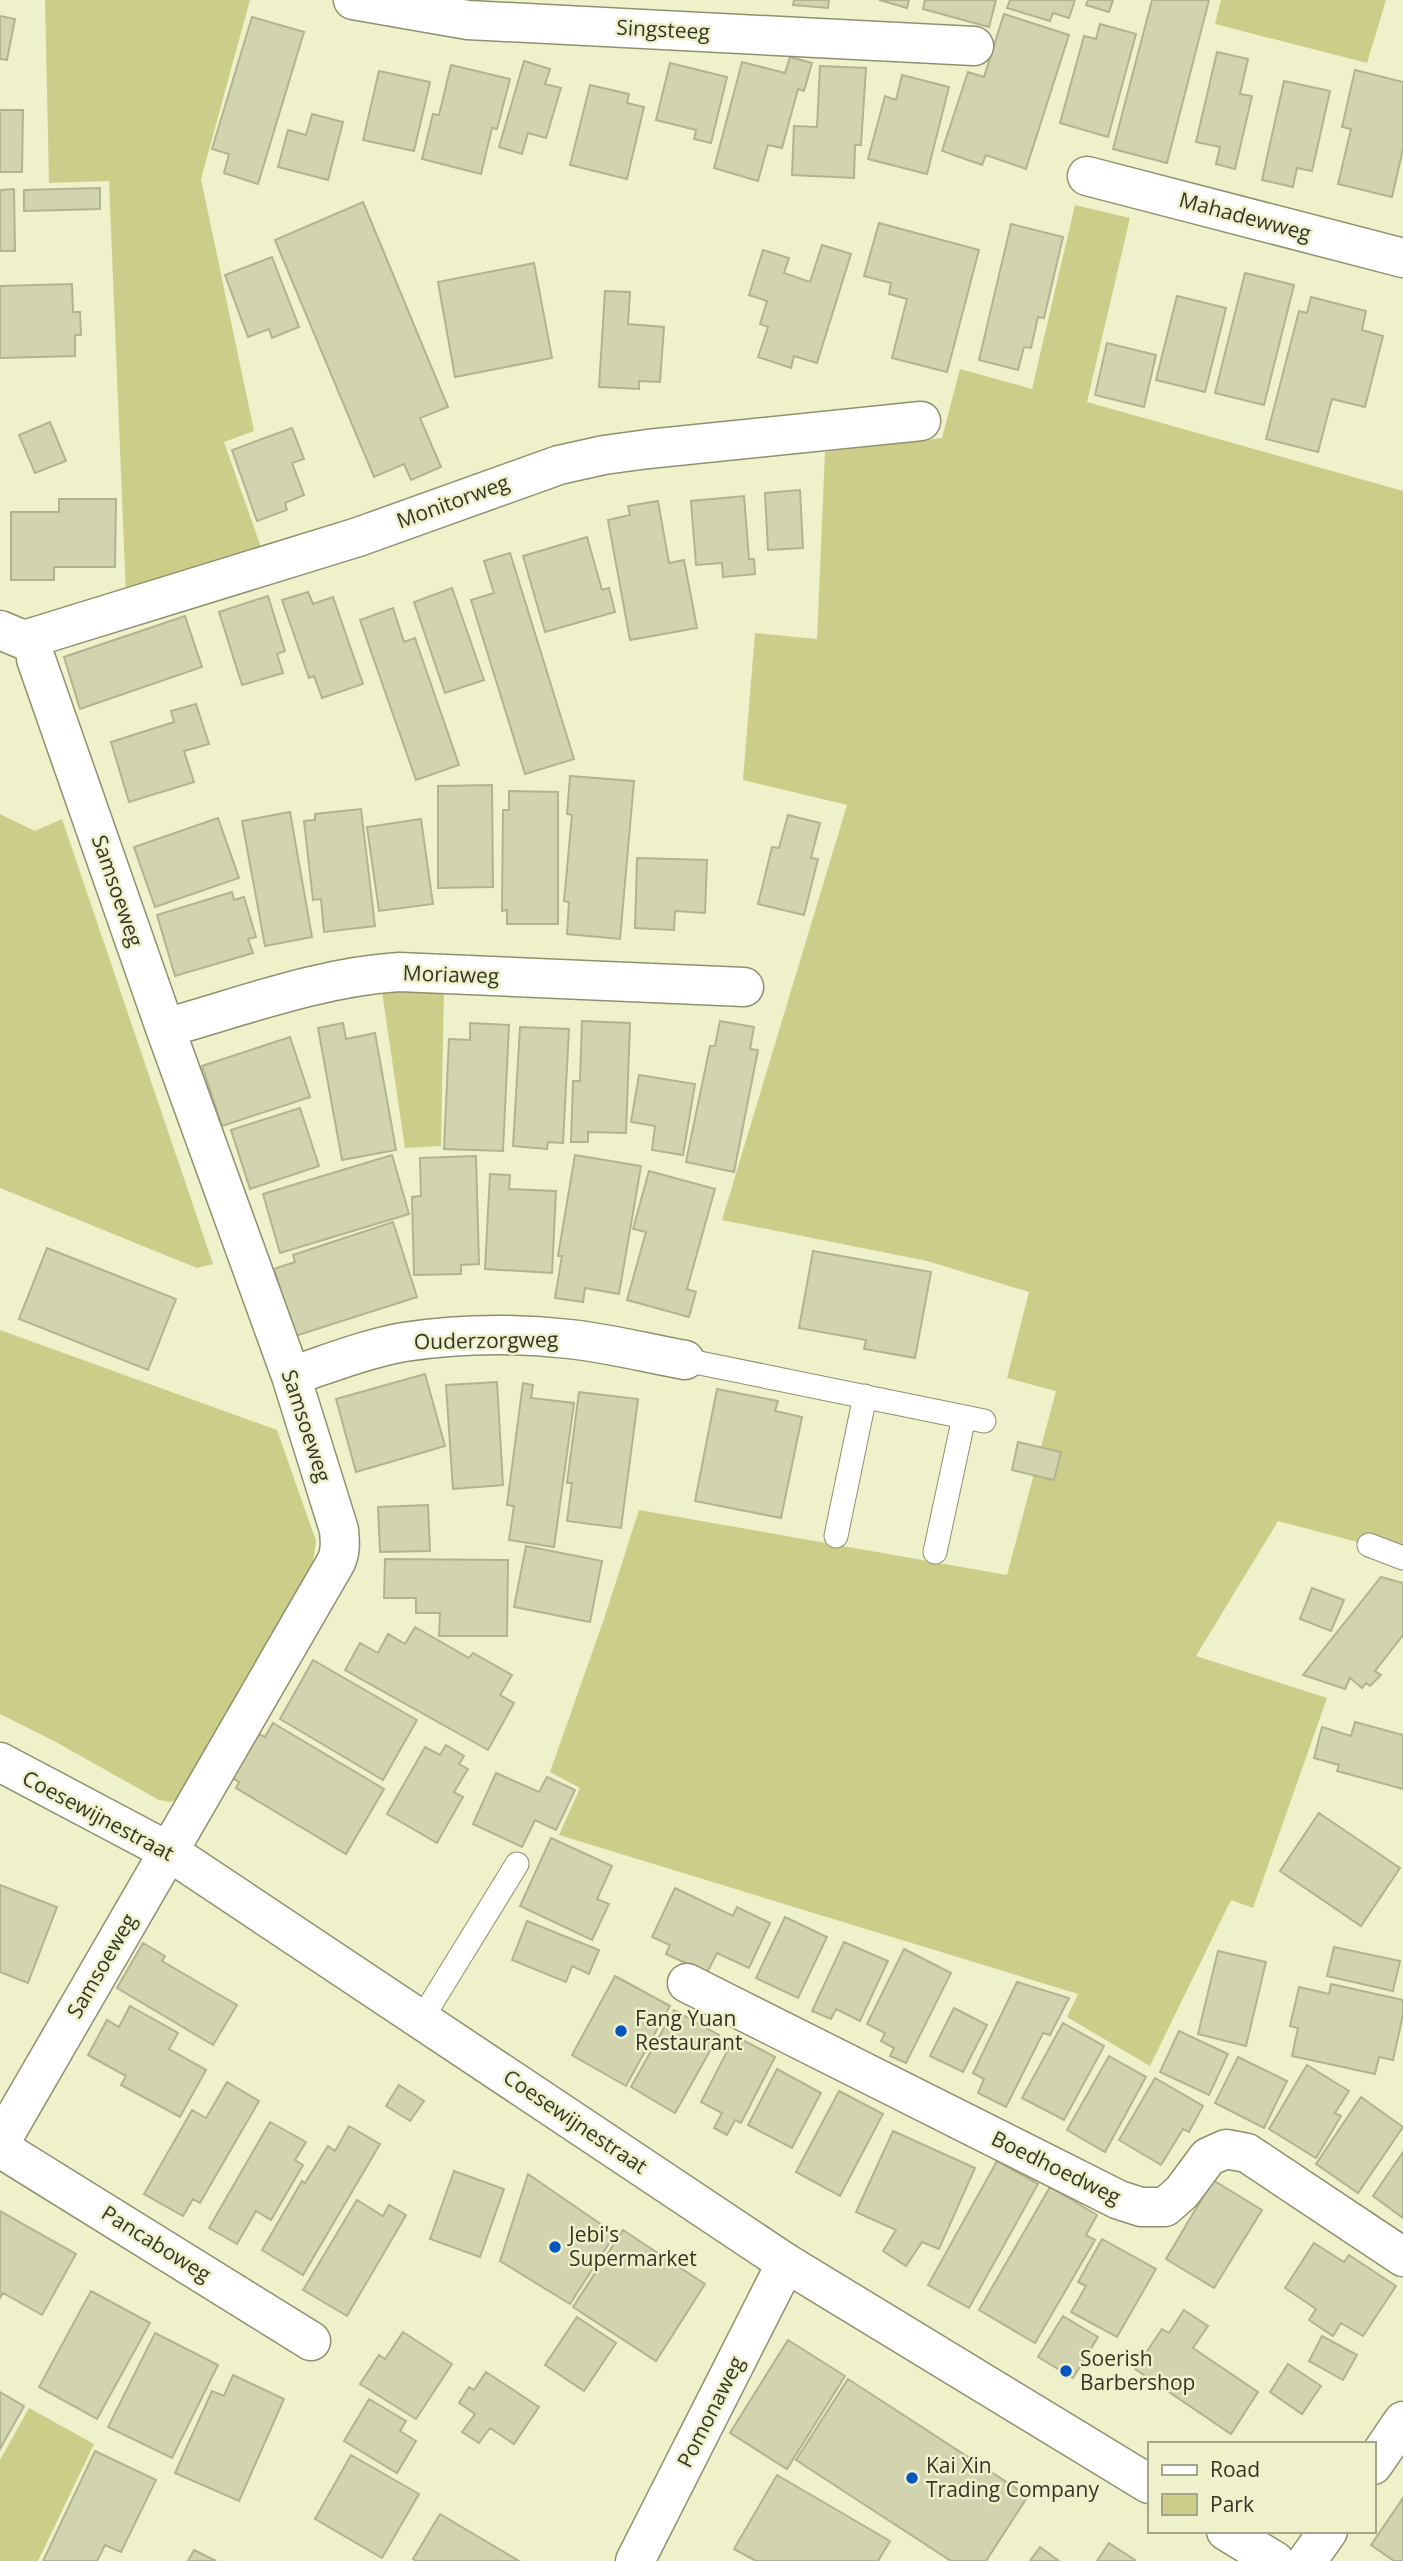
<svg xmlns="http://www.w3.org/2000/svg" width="1403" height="2561" font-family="'Open Sans',sans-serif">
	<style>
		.green { fill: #cbcd89 }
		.building { fill: #d2d4af; stroke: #b2b38f; stroke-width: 2 }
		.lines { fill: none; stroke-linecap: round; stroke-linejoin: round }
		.lane-casing { stroke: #8f916e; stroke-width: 25 }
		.street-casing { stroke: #8f916e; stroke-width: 41 }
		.secondary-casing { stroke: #8f916e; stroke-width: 41 }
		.lane { stroke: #fff; stroke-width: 23 }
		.street { stroke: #fff; stroke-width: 38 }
		.secondary { stroke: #fff; stroke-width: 38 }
		.poi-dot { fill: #0756c0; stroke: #eff1cb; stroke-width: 2.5 }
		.labels { text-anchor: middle; stroke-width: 5; stroke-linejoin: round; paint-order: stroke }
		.street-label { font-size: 21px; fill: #353527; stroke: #eff1cb }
		.poi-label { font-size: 21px; fill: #353527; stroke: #eff1cb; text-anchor: start }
	</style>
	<rect width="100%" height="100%" fill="#eff1cb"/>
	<path class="green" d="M 45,0 L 250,0 L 201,179 L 254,431 L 224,442 L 263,553 L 126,595 L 109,181 L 49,183 Z
		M 1221,0 L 1386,0 L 1367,63 L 1215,24 Z
		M 1075,205 L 1130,218 L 1087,402 L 1403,491 L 1403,1554 L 1278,1521 L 1196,1656 L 1327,1698 L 1253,1908 L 1231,1900 L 1150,2066 L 1067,2017 L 1078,1994 L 559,1835 L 580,1788 L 550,1772 L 604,1619 L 639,1510 L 1007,1575 L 1056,1391 L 1007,1378 L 1029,1292 L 927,1261 L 722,1220 L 847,805 L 743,780 L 755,633 L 817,639 L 825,452 L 942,438 L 960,369 L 1032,389 Z
		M 0,814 L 35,831 L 62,819 L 213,1264 L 197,1268 L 0,1188 Z
		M 444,988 L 441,1146 L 405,1148 L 382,992 Z
		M 0,1330 L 277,1430 L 316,1541 L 313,1562 L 176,1800 L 170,1802 L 159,1800 L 54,1741 L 0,1714 Z
		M 29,2408 L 94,2444 L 38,2561 L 0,2561 L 0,2460 Z"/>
	<path class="building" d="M 794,0 L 829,0 L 828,8 L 793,5 Z
		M 879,0 L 909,0 L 907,8 Z
		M 925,0 L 996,0 L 989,27 L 923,9 Z
		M 1010,0 L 1075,0 L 1069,18 L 1053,13 L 1050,21 L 1007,8 Z
		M 1088,0 L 1113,0 L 1109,12 L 1086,5 Z
		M 1152,0 L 1209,0 L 1167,163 L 1113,149 Z
		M 1004,14 L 1069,35 L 1026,169 L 986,155 L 982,165 L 942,151 L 968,72 L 984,77 Z
		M 0,16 L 15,19 L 7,60 L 0,59 Z
		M 252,17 L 304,32 L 258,184 L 224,173 L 229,154 L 212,149 Z
		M 1100,24 L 1136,34 L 1108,137 L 1060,123 L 1084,36 L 1096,39 Z
		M 1217,52 L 1248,59 L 1240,94 L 1252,96 L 1235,169 L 1216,164 L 1220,147 L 1196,142 Z
		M 790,57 L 812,63 L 804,91 L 798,89 L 782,148 L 768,145 L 758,181 L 714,168 L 742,62 L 785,73 Z
		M 524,61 L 550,69 L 545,84 L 561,88 L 546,138 L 528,133 L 522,154 L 499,147 Z
		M 670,63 L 727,77 L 711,143 L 694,139 L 696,130 L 656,120 Z
		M 451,65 L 510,79 L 497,129 L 492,128 L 481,174 L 422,159 L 433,114 L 439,115 Z
		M 820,66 L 866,68 L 861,145 L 855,145 L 854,178 L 792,175 L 794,126 L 817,127 Z
		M 1355,70 L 1403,82 L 1403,149 L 1392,197 L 1338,184 L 1351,129 L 1342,127 Z
		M 379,71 L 430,82 L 414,151 L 363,140 Z
		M 902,75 L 949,87 L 927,174 L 868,159 L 885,96 L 896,100 Z
		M 1284,81 L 1330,91 L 1312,171 L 1297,168 L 1293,187 L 1262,180 Z
		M 590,85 L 629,94 L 627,103 L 644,107 L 627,179 L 570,165 Z
		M 0,110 L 23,110 L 22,172 L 0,172 Z
		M 312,114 L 343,122 L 328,180 L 278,167 L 288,130 L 306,135 Z
		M 100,188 L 100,209 L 24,211 L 24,190 Z
		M 14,189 L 15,251 L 0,251 L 0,190 Z
		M 363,202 L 448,407 L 420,418 L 441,467 L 411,480 L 404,464 L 374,477 L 275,240 Z
		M 879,223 L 979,250 L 947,372 L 892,358 L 907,299 L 889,294 L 891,283 L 864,276 Z
		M 1011,224 L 1063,237 L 1044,318 L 1038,317 L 1031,348 L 1024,347 L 1018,370 L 979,360 Z
		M 822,245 L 851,254 L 817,363 L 794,356 L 791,368 L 758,357 L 768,327 L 760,324 L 767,301 L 749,295 L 763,250 L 789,258 L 784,273 L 810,282 Z
		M 272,257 L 299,327 L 272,338 L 269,329 L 248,337 L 225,275 Z
		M 534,263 L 552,358 L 455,377 L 438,282 Z
		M 1245,273 L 1294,285 L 1264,405 L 1215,393 Z
		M 72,284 L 73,312 L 80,312 L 81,335 L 75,335 L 75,356 L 0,358 L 0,286 Z
		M 605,291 L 630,292 L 628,324 L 664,327 L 660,382 L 639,381 L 639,389 L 599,387 Z
		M 1177,296 L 1226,308 L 1205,392 L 1156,380 Z
		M 1311,297 L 1366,311 L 1362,330 L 1383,336 L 1365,407 L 1332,399 L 1318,452 L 1266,439 L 1299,311 L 1307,313 Z
		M 1107,343 L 1156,355 L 1144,407 L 1095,395 Z
		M 50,422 L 66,461 L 35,473 L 19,435 Z
		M 292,428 L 304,459 L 292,463 L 304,495 L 285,503 L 287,510 L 257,521 L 232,450 Z
		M 800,490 L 803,548 L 768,550 L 765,493 Z
		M 744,496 L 749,559 L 754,559 L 755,574 L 723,577 L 722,563 L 696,565 L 691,501 Z
		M 59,499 L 116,499 L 115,567 L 54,567 L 54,580 L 11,580 L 11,512 L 59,512 Z
		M 658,501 L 669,563 L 684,560 L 697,628 L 630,640 L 608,520 L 630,515 L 628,506 Z
		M 587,537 L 602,590 L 609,588 L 615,612 L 545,632 L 523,556 Z
		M 510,553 L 574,759 L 525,774 L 471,600 L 494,593 L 484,561 Z
		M 452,588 L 484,680 L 445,693 L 414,602 Z
		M 308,592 L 313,604 L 333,597 L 363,684 L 322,698 L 314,676 L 309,678 L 282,600 Z
		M 268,596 L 285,651 L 277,654 L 283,673 L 242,685 L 219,612 Z
		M 393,608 L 404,642 L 415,638 L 459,765 L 416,780 L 360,620 Z
		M 185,616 L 202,667 L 80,709 L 64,657 Z
		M 196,704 L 209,744 L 184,751 L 194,782 L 129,802 L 111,742 L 174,722 L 171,711 Z
		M 570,776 L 634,781 L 620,939 L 567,934 L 569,902 L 564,901 L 572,815 L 567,814 Z
		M 492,785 L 493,887 L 438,888 L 438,786 Z
		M 509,791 L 558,792 L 558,924 L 507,924 L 507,910 L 502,911 L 503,810 L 509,810 Z
		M 361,809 L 375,926 L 324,932 L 321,899 L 313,900 L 304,821 L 315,820 L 315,814 Z
		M 290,812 L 312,937 L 265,946 L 242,821 Z
		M 788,815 L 820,823 L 811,858 L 818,859 L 804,915 L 758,904 L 772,847 L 779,848 Z
		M 218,818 L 239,878 L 155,907 L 134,847 Z
		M 421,819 L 433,904 L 379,911 L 367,827 Z
		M 637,858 L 707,860 L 705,913 L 675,911 L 674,930 L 635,928 Z
		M 232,892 L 234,900 L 244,897 L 256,937 L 248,939 L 253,953 L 175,976 L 157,915 Z
		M 582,1021 L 630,1023 L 626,1133 L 588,1132 L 588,1142 L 571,1142 L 573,1081 L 580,1081 Z
		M 720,1021 L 754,1027 L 750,1049 L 758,1050 L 734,1172 L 686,1162 L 710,1046 L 715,1046 Z
		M 343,1023 L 346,1039 L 375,1033 L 396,1150 L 342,1160 L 318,1028 Z
		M 470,1023 L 509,1025 L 503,1151 L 444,1149 L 449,1039 L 470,1040 Z
		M 520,1027 L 569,1029 L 563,1143 L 548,1142 L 547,1149 L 513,1146 Z
		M 290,1037 L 310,1097 L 222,1126 L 202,1066 Z
		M 639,1075 L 695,1084 L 683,1155 L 652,1150 L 655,1126 L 631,1122 Z
		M 300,1108 L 319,1166 L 250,1189 L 231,1130 Z
		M 392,1155 L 409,1214 L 280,1253 L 263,1194 Z
		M 575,1155 L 641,1166 L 619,1294 L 585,1288 L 583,1302 L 555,1298 L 562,1256 L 558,1256 Z
		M 476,1156 L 479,1264 L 461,1265 L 461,1274 L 414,1275 L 412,1197 L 421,1196 L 420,1158 Z
		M 649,1171 L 715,1189 L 687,1289 L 696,1292 L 689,1317 L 627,1300 L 646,1232 L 633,1229 Z
		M 490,1174 L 510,1175 L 509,1189 L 556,1191 L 552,1273 L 485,1269 Z
		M 393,1222 L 417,1297 L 295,1336 L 274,1269 L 295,1262 L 293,1255 Z
		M 47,1248 L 176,1299 L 148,1370 L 19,1319 Z
		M 813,1251 L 931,1272 L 915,1358 L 864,1349 L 866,1340 L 799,1328 Z
		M 425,1374 L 445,1446 L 356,1472 L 336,1399 Z
		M 497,1382 L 503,1485 L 453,1489 L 446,1385 Z
		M 523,1383 L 533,1385 L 531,1398 L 574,1403 L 554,1547 L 509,1540 L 514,1506 L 507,1505 Z
		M 717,1389 L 778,1401 L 775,1411 L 802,1417 L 781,1518 L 695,1501 Z
		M 579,1392 L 638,1399 L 621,1528 L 567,1521 L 572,1483 L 567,1483 Z
		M 1018,1442 L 1061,1452 L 1054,1480 L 1012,1470 Z
		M 428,1505 L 430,1551 L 380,1552 L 378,1507 Z
		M 526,1546 L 602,1561 L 590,1622 L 514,1607 Z
		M 385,1559 L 508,1560 L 507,1636 L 439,1636 L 440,1613 L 416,1613 L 416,1598 L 384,1598 Z
		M 1381,1577 L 1403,1583 L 1403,1635 L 1375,1671 L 1381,1675 L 1370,1686 L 1366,1683 L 1362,1688 L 1350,1678 L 1345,1689 L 1303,1675 Z
		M 1312,1588 L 1344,1600 L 1331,1631 L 1300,1619 Z
		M 415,1627 L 469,1658 L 473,1653 L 512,1675 L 500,1695 L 514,1703 L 488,1750 L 345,1670 L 360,1643 L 378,1653 L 388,1634 L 405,1644 Z
		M 313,1660 L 417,1720 L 383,1780 L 280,1719 Z
		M 1355,1722 L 1403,1735 L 1403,1789 L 1337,1771 L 1339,1765 L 1314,1758 L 1322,1727 L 1351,1736 Z
		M 273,1723 L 384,1789 L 346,1854 L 236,1788 L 239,1782 L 229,1776 L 254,1732 L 265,1737 Z
		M 446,1745 L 464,1756 L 459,1764 L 468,1769 L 454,1792 L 463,1797 L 437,1843 L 387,1814 L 425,1747 L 440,1755 Z
		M 496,1773 L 539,1792 L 547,1777 L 575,1790 L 556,1830 L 535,1820 L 522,1847 L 473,1824 Z
		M 1319,1813 L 1400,1868 L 1361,1926 L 1280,1871 Z
		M 551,1838 L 612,1866 L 597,1899 L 609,1904 L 592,1940 L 520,1906 Z
		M 0,1885 L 57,1907 L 28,1983 L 0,1972 Z
		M 675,1888 L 733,1916 L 737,1907 L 770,1923 L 749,1968 L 717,1953 L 707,1973 L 666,1954 L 670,1945 L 652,1937 Z
		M 785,1917 L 827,1937 L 798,1998 L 756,1978 Z
		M 527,1921 L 599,1950 L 589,1974 L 572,1966 L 566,1982 L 512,1960 Z
		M 844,1942 L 888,1961 L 860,2021 L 836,2009 L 831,2019 L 812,2011 Z
		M 143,1943 L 165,1956 L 162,1961 L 237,2005 L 213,2045 L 117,1988 Z
		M 1334,1947 L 1400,1961 L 1393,1991 L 1327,1976 Z
		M 904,1949 L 951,1973 L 906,2063 L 890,2056 L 894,2048 L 881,2041 L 885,2033 L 867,2024 Z
		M 1218,1951 L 1266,1962 L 1246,2046 L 1198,2034 Z
		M 615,1976 L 670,2006 L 626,2086 L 572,2055 Z
		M 1017,1982 L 1069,1998 L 1050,2035 L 1043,2033 L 1006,2107 L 978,2093 L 984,2079 L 973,2073 Z
		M 1331,1984 L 1403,2000 L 1403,2015 L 1393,2060 L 1379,2057 L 1375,2074 L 1292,2056 L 1298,2028 L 1290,2026 L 1299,1987 L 1329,1994 Z
		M 130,2006 L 178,2033 L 169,2049 L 206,2070 L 180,2117 L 121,2085 L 126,2076 L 88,2055 L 107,2020 L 119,2027 Z
		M 954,2008 L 987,2025 L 963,2072 L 930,2056 Z
		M 674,2010 L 719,2035 L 675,2113 L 631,2087 Z
		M 1063,2023 L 1104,2046 L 1064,2120 L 1022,2098 Z
		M 1179,2031 L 1228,2054 L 1209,2095 L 1160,2072 Z
		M 735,2036 L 775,2057 L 741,2123 L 735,2120 L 727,2135 L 714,2128 L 722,2113 L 701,2102 Z
		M 1109,2056 L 1146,2077 L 1105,2152 L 1067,2130 Z
		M 1238,2057 L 1287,2081 L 1264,2128 L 1215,2103 Z
		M 1307,2065 L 1349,2091 L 1335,2113 L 1341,2116 L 1316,2158 L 1269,2129 Z
		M 777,2069 L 821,2093 L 792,2148 L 748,2125 Z
		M 1155,2078 L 1203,2106 L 1189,2132 L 1183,2129 L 1161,2165 L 1119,2140 Z
		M 227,2082 L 259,2101 L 200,2203 L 193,2199 L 183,2216 L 144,2194 L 192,2110 L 206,2118 Z
		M 399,2085 L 424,2101 L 410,2121 L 386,2106 Z
		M 839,2091 L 883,2114 L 840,2196 L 796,2172 Z
		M 1361,2097 L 1403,2127 L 1358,2193 L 1316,2164 Z
		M 270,2122 L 306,2142 L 295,2160 L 303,2165 L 271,2220 L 256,2211 L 237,2244 L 209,2228 Z
		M 349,2126 L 380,2144 L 303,2275 L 262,2250 L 302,2181 L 305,2183 L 328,2146 L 335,2151 Z
		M 893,2131 L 975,2168 L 939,2249 L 922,2242 L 906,2266 L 883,2251 L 896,2230 L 856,2212 Z
		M 1403,2152 L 1403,2218 L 1373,2196 Z
		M 997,2161 L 1038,2184 L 969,2308 L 928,2285 Z
		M 454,2171 L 504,2189 L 480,2257 L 430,2239 Z
		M 528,2174 L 615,2234 L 570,2304 L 500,2261 Z
		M 1213,2180 L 1262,2210 L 1214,2288 L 1166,2259 Z
		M 1050,2187 L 1097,2215 L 1086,2235 L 1095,2240 L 1035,2343 L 979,2310 Z
		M 357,2200 L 383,2216 L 389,2205 L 406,2215 L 347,2316 L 303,2290 Z
		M 0,2211 L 76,2254 L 42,2315 L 3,2293 L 0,2298 Z
		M 623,2230 L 705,2284 L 656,2361 L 573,2307 Z
		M 1102,2239 L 1156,2269 L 1117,2337 L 1071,2312 L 1086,2286 L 1078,2282 Z
		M 1314,2243 L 1344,2262 L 1349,2255 L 1396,2286 L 1363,2336 L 1341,2323 L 1333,2336 L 1309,2320 L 1316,2309 L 1285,2288 Z
		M 91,2291 L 150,2323 L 97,2419 L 39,2387 Z
		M 1184,2310 L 1208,2326 L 1193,2348 L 1258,2392 L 1231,2434 L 1135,2369 L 1162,2329 L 1169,2333 Z
		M 1063,2316 L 1098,2337 L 1073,2378 L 1038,2357 Z
		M 577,2317 L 616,2343 L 584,2391 L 545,2365 Z
		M 403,2332 L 452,2364 L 416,2419 L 360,2384 L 379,2355 L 385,2359 Z
		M 155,2333 L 218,2365 L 172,2458 L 108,2427 Z
		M 1322,2336 L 1357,2355 L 1343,2380 L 1309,2361 Z
		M 788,2340 L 845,2376 L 787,2469 L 730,2433 Z
		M 1288,2364 L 1321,2386 L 1302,2414 L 1270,2392 Z
		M 486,2372 L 539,2407 L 514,2444 L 490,2428 L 479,2443 L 462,2432 L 475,2414 L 459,2403 L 469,2387 L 474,2390 Z
		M 233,2375 L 284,2399 L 239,2501 L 175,2473 L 212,2391 L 224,2396 Z
		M 848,2379 L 1028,2496 L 986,2561 L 951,2561 L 796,2460 Z
		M 0,2392 L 24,2406 L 0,2449 Z
		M 369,2399 L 406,2421 L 400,2431 L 416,2441 L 397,2473 L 344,2441 Z
		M 95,2451 L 156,2480 L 121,2552 L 105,2545 L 97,2561 L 43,2561 Z
		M 351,2455 L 419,2494 L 382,2558 L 315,2519 Z
		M 777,2475 L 890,2541 L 878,2561 L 756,2561 L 734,2549 Z
		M 1403,2498 L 1403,2561 L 1394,2561 L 1371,2545 Z
		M 440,2514 L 519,2561 L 416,2561 L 413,2559 Z
		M 1109,2543 L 1135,2560 L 1135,2561 L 1097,2561 Z
		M 1040,2547 L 1059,2561 L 1030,2561 Z
		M 194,2550 L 216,2561 L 188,2561 Z"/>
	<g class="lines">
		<g class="lane-casing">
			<path id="lane" d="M 685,1360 L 984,1421
				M 836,1536 L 865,1396
				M 1369,1545 L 1403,1558
				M 935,1552 L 964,1417
				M 421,2020 L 517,1864"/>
		</g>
		<g class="street-casing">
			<path id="street" d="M 353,0 L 468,20 L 974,46
				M 1087,176 L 1403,258
				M 0,630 L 24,640 L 358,537 L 559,465 L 604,455 L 648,449 L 921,421
				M 165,1028 C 241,1007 319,977 399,972 L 744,987
				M 291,1376 C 328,1364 365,1349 404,1342 C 457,1334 515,1333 569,1339 C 608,1343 646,1353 685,1360
				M 687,1983 L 1119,2200 L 1141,2207 L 1165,2207 L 1182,2192 L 1208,2157 L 1226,2149 L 1247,2153 L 1403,2257
				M 0,2143 L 336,1562 C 341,1551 340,1542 339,1530 L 291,1376 L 165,1028 L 36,659
				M 0,2148 L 311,2341
				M 1373,2465 L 1403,2421
				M 635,2561 L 786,2263
				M 1307,2561 L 1328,2531"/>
		</g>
		<g class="secondary-casing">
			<path id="secondary" d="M 0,1762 L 168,1851 L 786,2263 L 1149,2484
				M 1226,2531 L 1275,2561"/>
		</g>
		<use href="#lane" class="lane"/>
		<use href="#street" class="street"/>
		<use href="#secondary" class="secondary"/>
	</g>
	<g class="poi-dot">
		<circle cx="621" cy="2031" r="7"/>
		<circle cx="555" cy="2247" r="7"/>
		<circle cx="1066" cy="2371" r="7"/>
		<circle cx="912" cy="2478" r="7"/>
	</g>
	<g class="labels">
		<g class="street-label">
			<text transform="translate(663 30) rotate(3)" y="7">Singsteeg</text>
			<text transform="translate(1245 217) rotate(15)" y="7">Mahadewweg</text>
			<text transform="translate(453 502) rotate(-20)" y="7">Monitorweg</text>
			<text transform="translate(117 891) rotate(71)" y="7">Samsoeweg</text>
			<text transform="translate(451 975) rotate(2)" y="7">Moriaweg</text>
			<text transform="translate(486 1341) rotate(-1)" y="7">Ouderzorgweg</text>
			<text transform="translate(306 1426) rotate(72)" y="7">Samsoeweg</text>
			<text transform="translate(98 1816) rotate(28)" y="7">Coesewijnestraat</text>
			<text transform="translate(102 1966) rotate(-60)" y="7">Samsoeweg</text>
			<text transform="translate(575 2122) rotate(34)" y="7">Coesewijnestraat</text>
			<text transform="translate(1056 2168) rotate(26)" y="7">Boedhoedweg</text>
			<text transform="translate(156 2244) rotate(32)" y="7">Pancaboweg</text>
			<text transform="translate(711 2412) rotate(-63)" y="7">Pomonaweg</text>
		</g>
		<g class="poi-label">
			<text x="635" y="2026">Fang Yuan<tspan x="635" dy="24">Restaurant</tspan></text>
			<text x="569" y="2242">Jebi's<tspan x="569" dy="24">Supermarket</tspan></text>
			<text x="1080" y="2366">Soerish<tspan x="1080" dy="24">Barbershop</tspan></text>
			<text x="926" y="2473">Kai Xin<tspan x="926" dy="24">Trading Company</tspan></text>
		</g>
	</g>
	<rect x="1148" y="2442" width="228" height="91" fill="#eff1cb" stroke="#a5a689" stroke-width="2"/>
	<rect x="1162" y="2465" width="35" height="10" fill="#ffffff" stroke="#a5a689" stroke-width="2"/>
	<text x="1210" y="2477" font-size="21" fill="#353527">Road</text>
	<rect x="1162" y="2494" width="35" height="21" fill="#cbcd89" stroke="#a5a689" stroke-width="2"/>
	<text x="1210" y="2512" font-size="21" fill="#353527">Park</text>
</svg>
